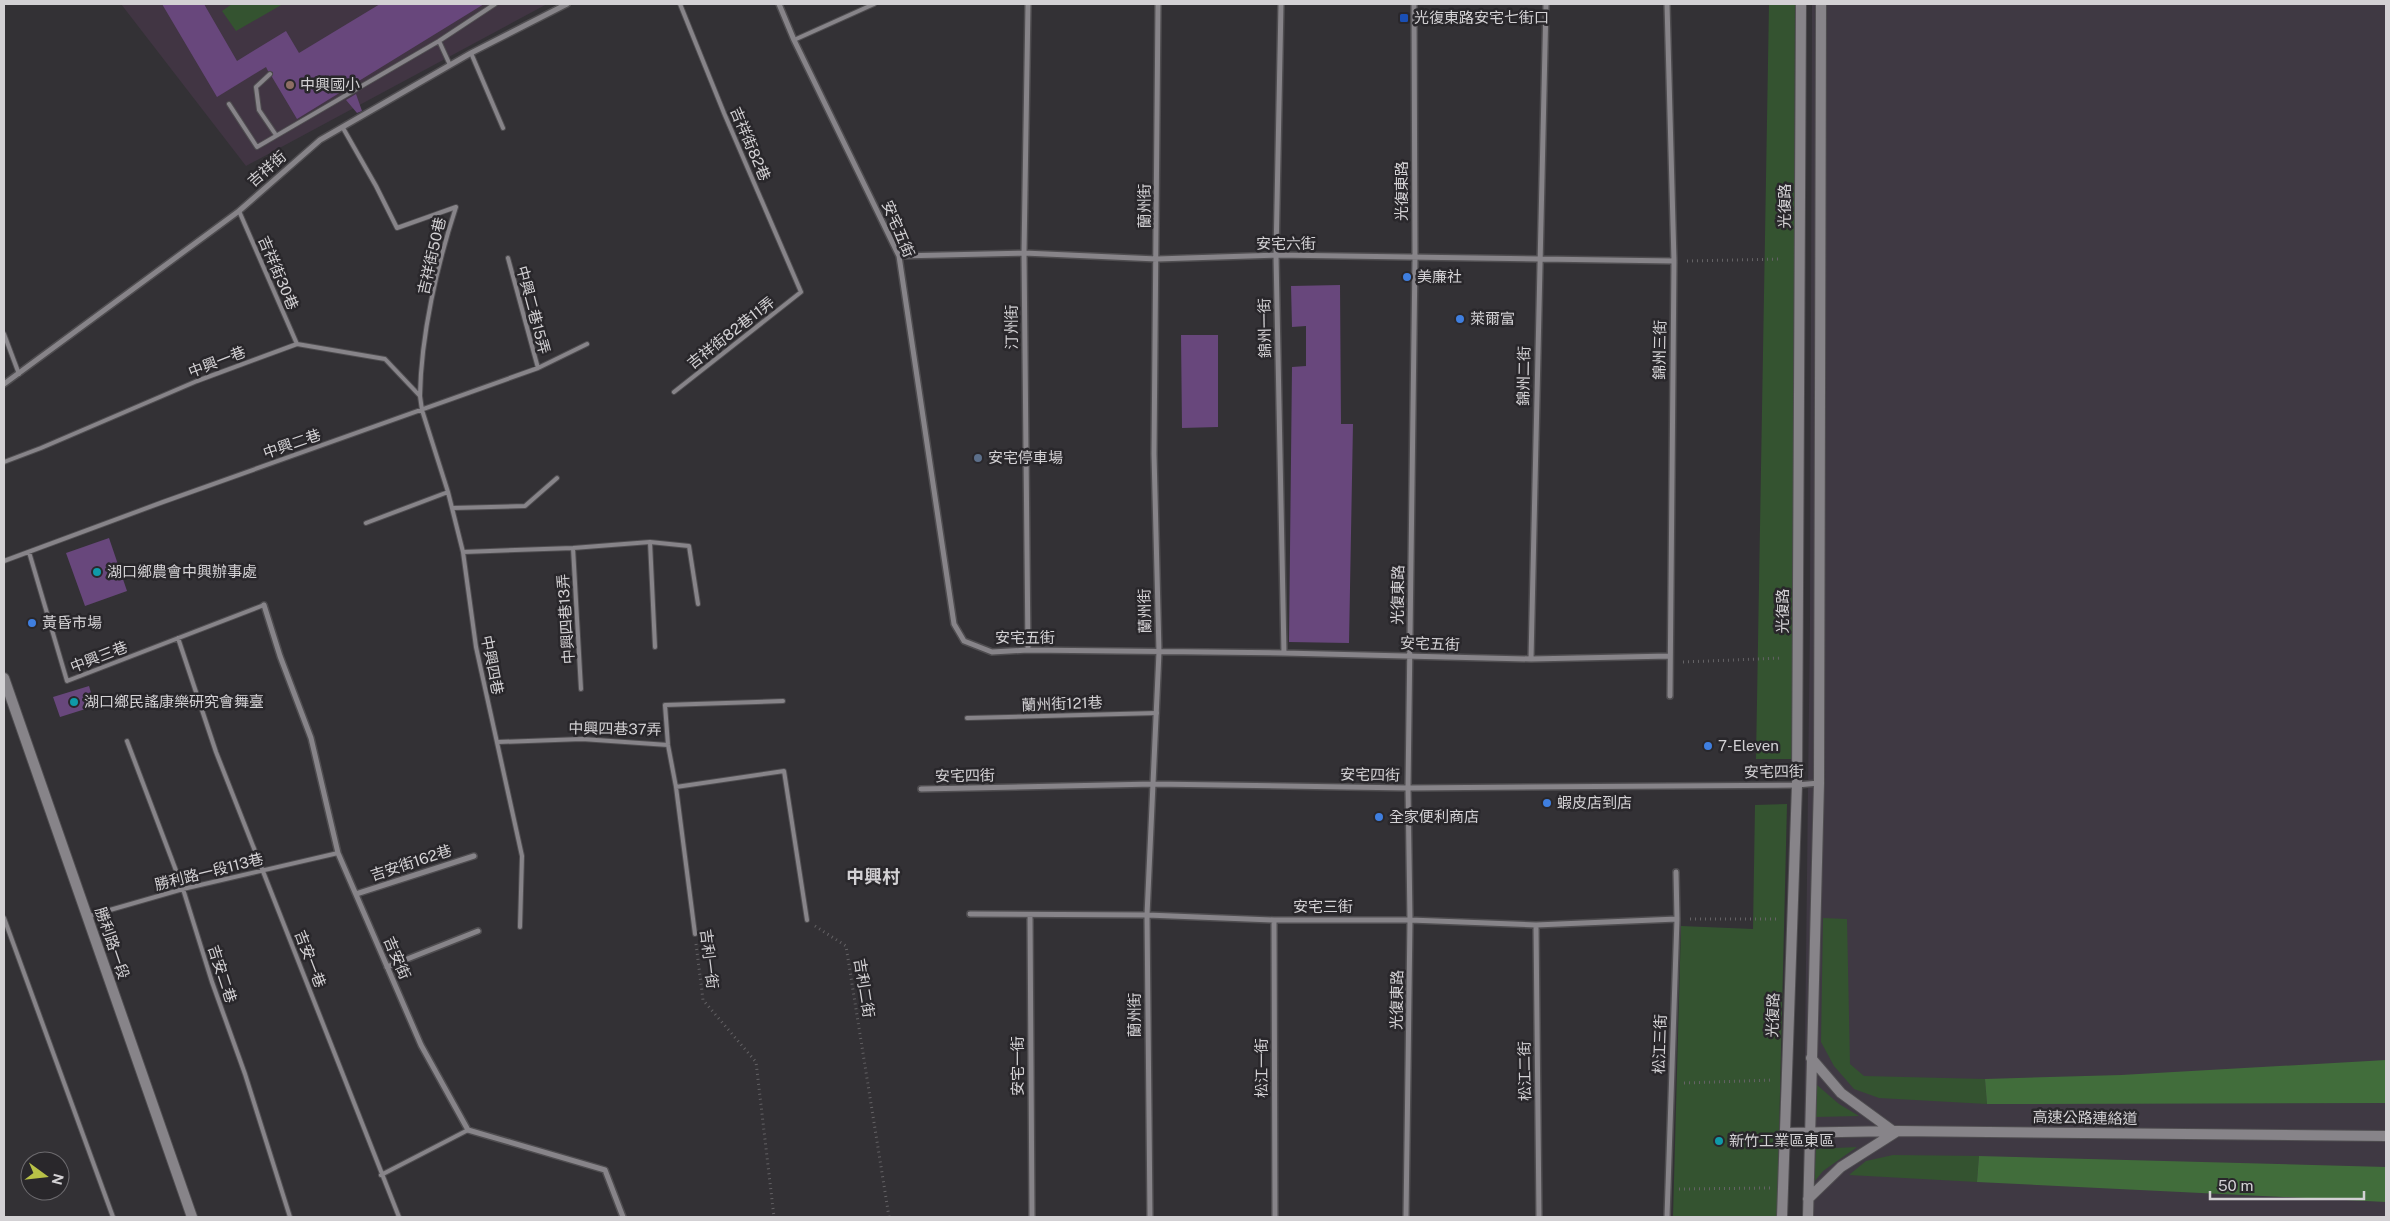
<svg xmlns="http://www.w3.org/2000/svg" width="2390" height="1221" font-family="'Public Sans','Noto Sans TC',sans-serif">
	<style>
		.built { fill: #3f3943 }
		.education { fill: #413543 }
		.green { fill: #345330 }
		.forest { fill: #416d3b }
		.building { fill: #68477c }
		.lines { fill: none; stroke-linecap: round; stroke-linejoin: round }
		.lane-casing { stroke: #4f4d50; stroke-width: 6 }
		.street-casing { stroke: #4f4d50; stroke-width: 8 }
		.secondary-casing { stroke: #4f4d50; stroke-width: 12 }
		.path { stroke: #646265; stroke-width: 3; stroke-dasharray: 1 4; stroke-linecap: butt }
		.lane { stroke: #878489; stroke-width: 4 }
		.street { stroke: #878489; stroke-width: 5 }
		.secondary { stroke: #878489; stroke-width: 10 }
		.transit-dot { fill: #1a4fb4; stroke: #29272b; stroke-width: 2 }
		.education-dot { fill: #8d6e63; stroke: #29272b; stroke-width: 2 }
		.shop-dot { fill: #3f7fe0; stroke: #29272b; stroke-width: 2 }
		.service-dot { fill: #5c6f8a; stroke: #29272b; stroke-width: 2 }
		.culture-dot { fill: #0f9aa8; stroke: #29272b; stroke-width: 2 }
		.labels { text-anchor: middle; stroke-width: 5; stroke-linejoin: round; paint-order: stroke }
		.poi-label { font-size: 15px; fill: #d3d1d4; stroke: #29272b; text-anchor: start }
		.street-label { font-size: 15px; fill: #d3d1d4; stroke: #29272b }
		.quarter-label { font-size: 18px; font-weight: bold; fill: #d3d1d4; stroke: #29272b }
	</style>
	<rect width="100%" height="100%" fill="#333135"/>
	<path class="built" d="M 1812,4 L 2386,4 L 2386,1217 L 1803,1217 L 1810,620 Z"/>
	<path class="education" d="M 121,4 L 547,4 L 246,166 Z"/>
	<path class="green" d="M 232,4 L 283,4 L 236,31 L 222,11 Z
		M 1769,4 L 1795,4 L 1792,759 L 1756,759 Z
		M 1787,804 L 1777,1217 L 1673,1217 L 1681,926 L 1753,929 L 1755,805 Z
		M 1823,918 L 1847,919 L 1850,1064 L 1864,1076 L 1985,1079 L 1987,1104 L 1879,1098 L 1854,1089 L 1834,1066 L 1821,1042 Z
		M 1817,1085 L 1839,1104 L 1859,1116 L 1816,1117 Z
		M 1857,1147 L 1823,1171 L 1814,1182 L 1816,1149 Z
		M 1893,1155 L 1979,1156 L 1977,1182 L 1849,1175 L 1866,1161 Z"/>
	<path class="forest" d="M 2386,1060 L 2386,1103 L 1987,1104 L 1985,1079 L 2121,1075 Z
		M 1979,1156 L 2386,1167 L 2386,1202 L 1977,1182 Z"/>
	<path class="building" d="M 162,4 L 204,4 L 237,61 L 286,31 L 299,53 L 380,4 L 484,4 L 297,119 L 272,77 L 273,72 L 268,71 L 266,67 L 217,97 Z
		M 356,94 L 362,111 L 357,113 L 346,100 Z
		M 1340,285 L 1341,424 L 1353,424 L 1349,643 L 1289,642 L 1292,367 L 1306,366 L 1306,326 L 1292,327 L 1291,286 Z
		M 1181,335 L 1218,335 L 1218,427 L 1182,428 Z
		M 109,538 L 127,591 L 85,606 L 66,553 Z
		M 89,686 L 95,706 L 60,717 L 53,697 Z"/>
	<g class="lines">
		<g class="lane-casing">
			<path id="lane" d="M 794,40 L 874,4
				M 439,41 L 450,65
				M 471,53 L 503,128
				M 270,74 L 256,87 L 259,110 L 276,135
				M 229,104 L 257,147 L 439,41 L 495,4
				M 343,128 L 376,186 L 397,228 L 456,207 C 437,265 421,335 420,396
				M 239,211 L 297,344
				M 508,258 L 538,368
				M 4,334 L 19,374
				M 674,392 L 801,292 L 724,113 L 680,4
				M 4,462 L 41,448 L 197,381 L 297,344 L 385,359 L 420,396 L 422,410 L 448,492 L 463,552 L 476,647 L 522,856 L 520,927
				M 453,508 L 525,506 L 557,478
				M 366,523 L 448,492
				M 650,542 L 655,647
				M 573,548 L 581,689
				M 29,552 L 67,681 L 264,605
				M 463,552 L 573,548 L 650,542 L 689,546 L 698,604
				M 4,561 L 163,502 L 538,368 L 587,344
				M 178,638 L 216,752 L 399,1217
				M 967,718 L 1157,713
				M 127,741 L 183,889 L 212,982 L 245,1074 L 290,1217
				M 498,742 L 582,739 L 668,745
				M 676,787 L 784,771 L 807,920
				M 89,916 L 183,889 L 338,853
				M 4,918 L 113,1217
				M 695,934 L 676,787 L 668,745 L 665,705 L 783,701
				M 381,1175 L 468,1130"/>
		</g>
		<g class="street-casing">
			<path id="street" d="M 779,4 L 794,40 L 899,256 L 954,624 L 964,641 L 992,652 L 1028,650 L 1284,653 L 1531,659 L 1670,656
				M 1281,4 L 1276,255 L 1284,653
				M 1667,4 L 1674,261 L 1670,696
				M 899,256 L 1024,253 L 1157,259 L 1276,255 L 1674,261
				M 4,384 L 239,211 L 320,140 L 471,53 L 567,4
				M 264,605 L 280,656 L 311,738 L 338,853 L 421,1045 L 468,1130 L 605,1170 L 623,1217
				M 1028,650 L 1024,253 L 1028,4
				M 1531,659 L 1546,4
				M 921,789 L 1154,784 L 1408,788 L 1797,785 L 1819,783
				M 356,894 L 474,856
				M 970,914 L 1147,915 L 1274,920 L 1410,920 L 1536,925 L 1677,919
				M 1030,915 L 1032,1217
				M 1274,920 L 1275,1217
				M 1536,925 L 1539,1217
				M 387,967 L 478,931
				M 1150,1217 L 1147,915 L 1159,652 L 1154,454 L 1158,4
				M 1406,1217 L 1410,920 L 1408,788 L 1415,259 L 1414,4
				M 1667,1217 L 1677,919 L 1676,872"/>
		</g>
		<g class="secondary-casing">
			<path id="secondary" d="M 4,678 L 192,1217
				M 1811,1058 L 1841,1093 L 1893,1131
				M 1784,1133 L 1897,1131 L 2386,1136
				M 1808,1199 L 1841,1167 L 1896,1132
				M 1782,1217 L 1797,785 L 1801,4
				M 1808,1217 L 1819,783 L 1821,4"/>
		</g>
		<path class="path" d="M 1687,261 L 1782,259
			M 1683,662 L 1782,658
			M 1690,919 L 1778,919
			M 815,926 L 846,946 L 889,1217
			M 696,944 L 703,1000 L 756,1062 L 774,1217
			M 1684,1083 L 1773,1080
			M 1679,1189 L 1770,1188"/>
		<use href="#lane" class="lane"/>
		<use href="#street" class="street"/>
		<use href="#secondary" class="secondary"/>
	</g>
	<rect class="transit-dot" x="1399" y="13" width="10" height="10" rx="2.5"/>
	<circle class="education-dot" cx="290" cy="85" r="5"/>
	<g class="shop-dot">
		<circle cx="1407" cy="277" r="5"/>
		<circle cx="1460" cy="319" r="5"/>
		<circle cx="32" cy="623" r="5"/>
		<circle cx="1708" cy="746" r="5"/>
		<circle cx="1547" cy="803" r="5"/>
		<circle cx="1379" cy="817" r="5"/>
	</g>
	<circle class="service-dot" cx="978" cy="458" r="5"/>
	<g class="culture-dot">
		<circle cx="97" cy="572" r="5"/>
		<circle cx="74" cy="702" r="5"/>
		<circle cx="1719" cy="1141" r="5"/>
	</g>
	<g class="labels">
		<g class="poi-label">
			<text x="1414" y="23">光復東路安宅七街口</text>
			<text x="300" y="90">中興國小</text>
			<text x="1417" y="282">美廉社</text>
			<text x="1470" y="324">萊爾富</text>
			<text x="988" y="463">安宅停車場</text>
			<text x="107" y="577">湖口鄉農會中興辦事處</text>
			<text x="42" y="628">黃昏市場</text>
			<text x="84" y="707">湖口鄉民謠康樂研究會舞臺</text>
			<text x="1718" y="751">7-Eleven</text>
			<text x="1557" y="808">蝦皮店到店</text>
			<text x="1389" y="822">全家便利商店</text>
			<text x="1729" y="1146">新竹工業區東區</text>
		</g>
		<g class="street-label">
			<text transform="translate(750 144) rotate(67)" y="5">吉祥街82巷</text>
			<text transform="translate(267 169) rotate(-41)" y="5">吉祥街</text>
			<text transform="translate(1402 191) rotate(-90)" y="5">光復東路</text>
			<text transform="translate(1145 206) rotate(-90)" y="5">蘭州街</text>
			<text transform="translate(1785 206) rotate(-90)" y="5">光復路</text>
			<text transform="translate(898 229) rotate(67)" y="5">安宅五街</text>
			<text x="1286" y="249">安宅六街</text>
			<text transform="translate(432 256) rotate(-77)" y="5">吉祥街50巷</text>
			<text transform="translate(278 273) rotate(67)" y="5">吉祥街30巷</text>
			<text transform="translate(533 310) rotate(75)" y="5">中興二巷15弄</text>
			<text transform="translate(1012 327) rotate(-90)" y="5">汀州街</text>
			<text transform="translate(1265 328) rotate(-91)" y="5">錦州一街</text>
			<text transform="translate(731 333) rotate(-38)" y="5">吉祥街82巷11弄</text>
			<text transform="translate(1660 350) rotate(-89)" y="5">錦州三街</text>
			<text transform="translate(217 362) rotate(-21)" y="5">中興一巷</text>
			<text transform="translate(1524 376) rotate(-89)" y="5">錦州二街</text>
			<text transform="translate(292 444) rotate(-19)" y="5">中興二巷</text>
			<text transform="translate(1398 595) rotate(-89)" y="5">光復東路</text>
			<text transform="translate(1145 611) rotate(-91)" y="5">蘭州街</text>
			<text transform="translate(1783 611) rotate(-90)" y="5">光復路</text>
			<text transform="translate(566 619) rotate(-94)" y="5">中興四巷13弄</text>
			<text x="1025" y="643">安宅五街</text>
			<text transform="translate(1430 644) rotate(2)" y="5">安宅五街</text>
			<text transform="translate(99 657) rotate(-21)" y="5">中興三巷</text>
			<text transform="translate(492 665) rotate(79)" y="5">中興四巷</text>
			<text transform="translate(1062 704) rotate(-2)" y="5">蘭州街121巷</text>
			<text transform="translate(615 729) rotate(1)" y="5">中興四巷37弄</text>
			<text transform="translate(1774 772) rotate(-1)" y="5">安宅四街</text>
			<text transform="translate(1370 775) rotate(1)" y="5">安宅四街</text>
			<text transform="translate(965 776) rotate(-1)" y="5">安宅四街</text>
			<text transform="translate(411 863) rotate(-18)" y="5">吉安街162巷</text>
			<text transform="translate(209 872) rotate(-14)" y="5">勝利路一段113巷</text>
			<text x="1323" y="912">安宅三街</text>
			<text transform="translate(112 943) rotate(71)" y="5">勝利路一段</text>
			<text transform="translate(397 958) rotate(67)" y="5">吉安街</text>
			<text transform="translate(310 959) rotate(69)" y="5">吉安一巷</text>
			<text transform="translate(709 959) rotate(83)" y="5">吉利一街</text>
			<text transform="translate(222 974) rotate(72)" y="5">吉安二巷</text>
			<text transform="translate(864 988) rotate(81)" y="5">吉利二街</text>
			<text transform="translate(1397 1000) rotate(-89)" y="5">光復東路</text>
			<text transform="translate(1135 1015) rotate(-90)" y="5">蘭州街</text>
			<text transform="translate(1773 1015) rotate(-88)" y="5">光復路</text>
			<text transform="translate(1660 1044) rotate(-88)" y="5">松江三街</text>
			<text transform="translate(1018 1066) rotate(-90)" y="5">安宅一街</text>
			<text transform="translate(1262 1068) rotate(-90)" y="5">松江一街</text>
			<text transform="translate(1525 1071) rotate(-91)" y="5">松江二街</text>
			<text transform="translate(2085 1118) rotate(1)" y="5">高速公路連絡道</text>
		</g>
		<g class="quarter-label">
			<text x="873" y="883">中興村</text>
		</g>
	</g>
	<rect width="2390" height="1221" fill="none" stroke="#d3d1d4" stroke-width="10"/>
	<g transform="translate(45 1176) rotate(105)"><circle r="24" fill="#29272b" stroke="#6d6b6f"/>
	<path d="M0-4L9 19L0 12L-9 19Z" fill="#b8c147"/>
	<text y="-8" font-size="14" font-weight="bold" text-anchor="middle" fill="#d3d1d4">N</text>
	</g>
	<path d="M2210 1191v8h154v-8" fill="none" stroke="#d3d1d4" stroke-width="2.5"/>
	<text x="2218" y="1191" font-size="15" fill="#d3d1d4" stroke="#29272b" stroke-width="4" paint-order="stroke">50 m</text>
</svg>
